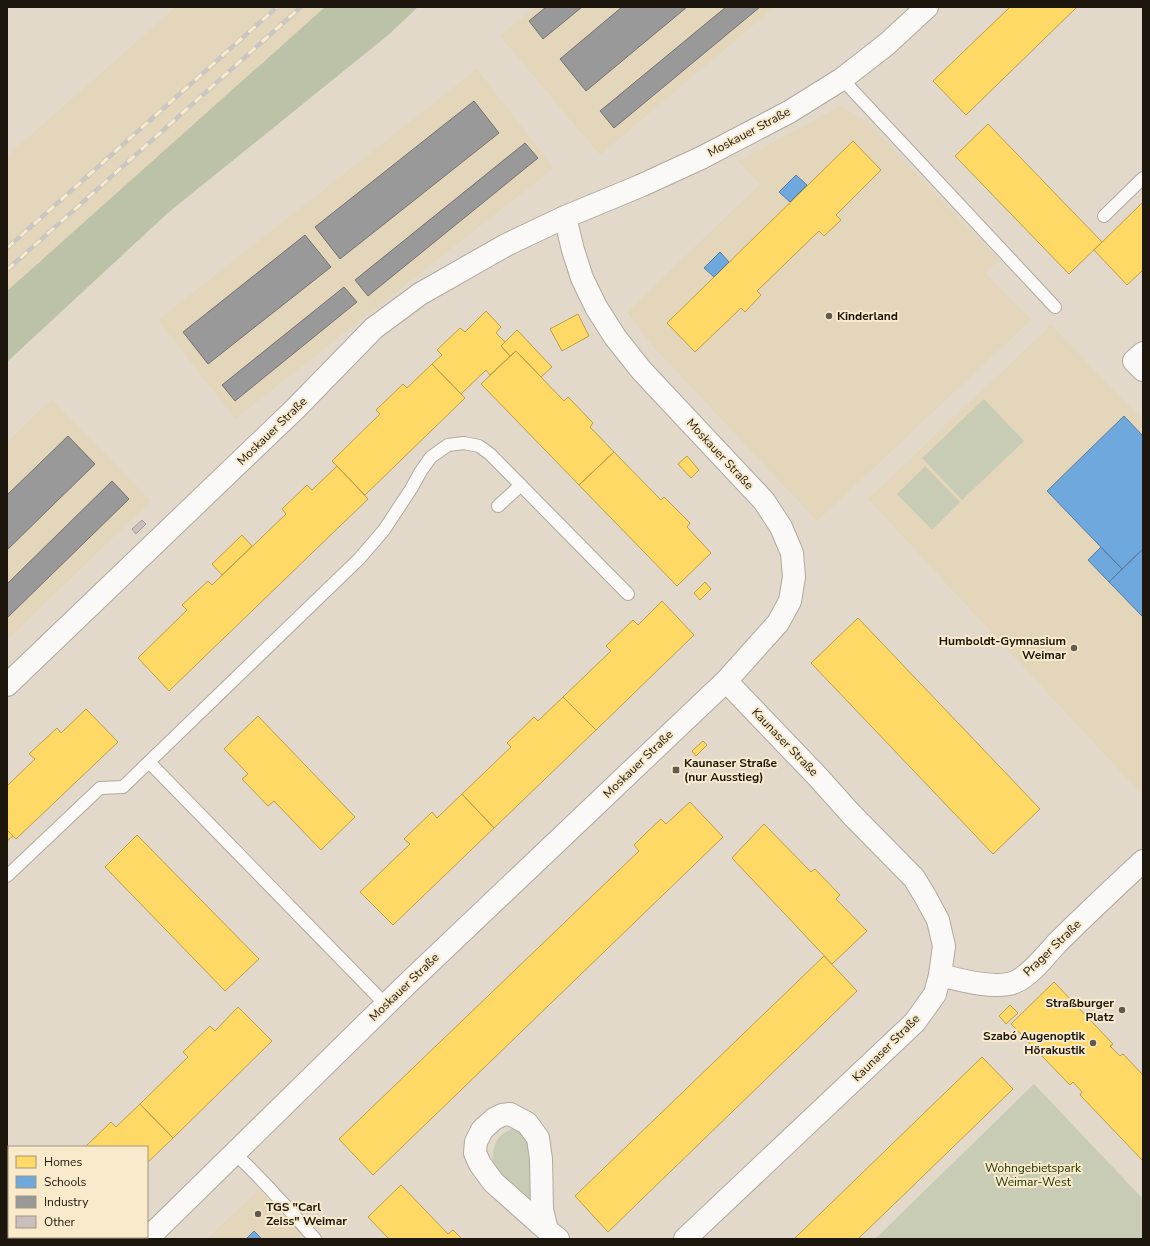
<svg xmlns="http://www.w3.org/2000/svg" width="1150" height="1246" font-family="'Nunito Sans',sans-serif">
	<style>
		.built { fill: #e4d6bb }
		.green { fill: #c8ccb5 }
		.forest { fill: #bcc2a8 }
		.homes { fill: #ffd966; stroke: #bb9e4b }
		.schools { fill: #6fa8dc; stroke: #567c9e }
		.industry { fill: #999; stroke: #74726f }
		.building { fill: #cabfbd; stroke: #a49b98 }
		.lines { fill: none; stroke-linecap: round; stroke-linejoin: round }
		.lane-casing { stroke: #b0a99d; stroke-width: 14 }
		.street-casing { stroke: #b0a99d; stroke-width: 24 }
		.lane { stroke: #fbf9f7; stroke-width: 12 }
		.street { stroke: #fbf9f7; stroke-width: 22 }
		.rail-casing { stroke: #c9c7c2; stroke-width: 4.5 }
		.rail { stroke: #f9eacc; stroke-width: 3; stroke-dasharray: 9; stroke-linecap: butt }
		.poi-dot { fill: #615a4e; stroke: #f9eacc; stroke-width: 1.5 }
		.labels { text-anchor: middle; stroke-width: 4; stroke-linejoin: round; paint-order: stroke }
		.street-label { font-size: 12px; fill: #1c160c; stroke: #f9eacc }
		.poi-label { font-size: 12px; font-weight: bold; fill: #1c160c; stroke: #f9eacc; text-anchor: start }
		.park-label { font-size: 12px; fill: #213600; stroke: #f9eacc }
	</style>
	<rect width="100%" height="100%" fill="#e2d9ca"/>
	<path class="built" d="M 176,7 L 325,7 L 7,291 L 7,156 Z
		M 534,7 L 775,7 L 600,155 L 500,36 Z
		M 477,69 L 554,168 L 235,419 L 158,320 Z
		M 841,106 L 867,122 L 999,260 L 986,273 L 1031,320 L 817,521 L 647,340 L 627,312 L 760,184 L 738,161 Z
		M 1051,325 L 1143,420 L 1143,796 L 868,499 Z
		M 52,399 L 151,501 L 7,640 L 7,442 Z
		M 259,1189 L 307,1239 L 207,1239 Z"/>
	<path class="green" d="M 984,399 L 1024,441 L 962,500 L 922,458 Z
		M 925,466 L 960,502 L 932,530 L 897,494 Z
		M 1034,1084 L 1143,1199 L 1143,1239 L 875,1239 Z
		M 513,1129 C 515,1129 519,1129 520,1129 C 535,1137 531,1187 531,1202 C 522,1195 498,1175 494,1167 C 491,1160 493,1151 495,1145 C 498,1136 505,1131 513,1129 Z"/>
	<path class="forest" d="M 325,7 L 418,7 L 387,36 L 169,212 L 7,362 L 7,291 Z"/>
	<path class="homes" d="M 1010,7 L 1077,7 L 966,115 L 933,81 Z
		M 988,124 L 1102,242 L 1069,274 L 955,156 Z
		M 853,141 L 881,170 L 836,215 L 841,220 L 824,236 L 819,231 L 757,291 L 761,295 L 745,312 L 741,308 L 695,352 L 667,323 Z
		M 1143,202 L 1143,270 L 1127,285 L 1094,250 Z
		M 486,311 L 501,327 L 496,333 L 505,342 L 501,346 L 510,356 L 490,375 L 486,370 L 461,394 L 432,364 L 442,355 L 437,350 L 460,328 L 465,332 Z
		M 578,314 L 589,336 L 562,351 L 550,329 Z
		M 517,330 L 552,367 L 541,377 L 516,351 L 510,356 L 501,346 Z
		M 516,351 L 564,401 L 568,397 L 593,423 L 590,427 L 614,452 L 579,485 L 481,384 Z
		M 432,364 L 465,398 L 365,495 L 332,461 L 380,414 L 376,410 L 403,384 L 407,388 Z
		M 614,452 L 661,500 L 664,497 L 690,523 L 687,527 L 711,553 L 677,586 L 579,485 Z
		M 687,456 L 699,470 L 691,478 L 678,464 Z
		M 337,466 L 368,499 L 169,691 L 138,658 L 187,610 L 182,605 L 208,581 L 212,585 L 286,514 L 282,509 L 307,485 L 312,490 Z
		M 242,535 L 252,546 L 222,575 L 212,564 Z
		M 705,582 L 711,589 L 700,600 L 694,593 Z
		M 662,601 L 694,635 L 596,730 L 563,697 L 611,651 L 606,646 L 633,620 L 638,625 Z
		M 858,618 L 1040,809 L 993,854 L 811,663 Z
		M 563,697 L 596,730 L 494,828 L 462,794 L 511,747 L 507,743 L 534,717 L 538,721 Z
		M 86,709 L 118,742 L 16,839 L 7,830 L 7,786 L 35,759 L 29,754 L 57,728 L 61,733 Z
		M 258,716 L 355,817 L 321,850 L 274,801 L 268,806 L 242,779 L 248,774 L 224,749 Z
		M 703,741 L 707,745 L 696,756 L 692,751 Z
		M 462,794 L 494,828 L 393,925 L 360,892 L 410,844 L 404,839 L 432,812 L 437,818 Z
		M 690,802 L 723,837 L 373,1175 L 339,1139 L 639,851 L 634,845 L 646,833 L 661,819 L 666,824 Z
		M 764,824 L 811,872 L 815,869 L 840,895 L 836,899 L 867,931 L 832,964 L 732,858 Z
		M 7,830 L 13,836 L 7,841 Z
		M 137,835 L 259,959 L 225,991 L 105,867 Z
		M 824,956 L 857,991 L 608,1232 L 575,1196 Z
		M 1054,982 L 1113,1044 L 1110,1046 L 1120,1056 L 1123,1054 L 1143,1075 L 1143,1161 L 1080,1095 L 1082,1092 L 1073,1082 L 1070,1085 L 1011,1024 Z
		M 1010,1005 L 1018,1013 L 1006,1024 L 999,1016 Z
		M 238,1007 L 272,1041 L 173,1138 L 140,1104 L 188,1057 L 183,1052 L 210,1026 L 215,1031 Z
		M 982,1057 L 1013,1089 L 858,1239 L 794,1239 Z
		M 140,1104 L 173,1138 L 147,1163 L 147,1147 L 85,1147 L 111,1122 L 116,1127 Z
		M 401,1185 L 448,1234 L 453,1230 L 462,1239 L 389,1239 L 368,1217 Z
		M 7,1200 L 9,1202 L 9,1231 L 7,1233 Z"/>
	<path class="schools" d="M 796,175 L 807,185 L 790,202 L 779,192 Z
		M 720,252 L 729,262 L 714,277 L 704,268 Z
		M 1124,416 L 1143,436 L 1143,549 L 1122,569 L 1047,491 Z
		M 1101,547 L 1122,569 L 1109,582 L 1088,560 Z
		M 1143,549 L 1143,617 L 1109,582 Z
		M 254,1231 L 262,1239 L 246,1239 Z"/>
	<path class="industry" d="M 546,7 L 582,7 L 543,39 L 529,21 Z
		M 622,7 L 687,7 L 586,91 L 560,59 Z
		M 726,7 L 760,7 L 614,128 L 600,111 Z
		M 474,101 L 499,133 L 340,259 L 315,227 Z
		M 525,143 L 538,158 L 368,296 L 355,280 Z
		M 305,235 L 331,267 L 208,364 L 183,332 Z
		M 344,287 L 357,302 L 235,401 L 222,385 Z
		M 68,436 L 95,464 L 7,550 L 7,495 Z
		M 112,481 L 129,499 L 7,618 L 7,584 Z"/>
	<path class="building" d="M 142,520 L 146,524 L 136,534 L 132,529 Z"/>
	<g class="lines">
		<g class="lane-casing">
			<path id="lane" d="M 842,79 L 1055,307
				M 1104,216 L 1143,178
				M 498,506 L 521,485
				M 149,762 L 386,1005
				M 7,876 L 100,788 L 123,787 L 359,559 L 384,530 L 411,489 L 421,471 L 431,457 L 448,445 L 464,443 L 479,446 L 490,454 L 628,594
				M 234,1153 C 263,1179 289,1210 315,1239"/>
		</g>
		<g class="street-casing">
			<path id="street" d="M 1143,353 L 1134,361 L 1143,370
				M 7,685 L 296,408 L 374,328 L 420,294 L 506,245 L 565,217 L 640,186 L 701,158 L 789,112 L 842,79 L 887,44 L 927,7
				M 940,975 C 960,980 996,990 1015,982 C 1030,976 1046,955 1057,943 C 1085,915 1114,888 1143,861
				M 547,1230 L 542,1210 L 541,1159 L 538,1138 L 527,1123 L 510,1114 L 502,1115 L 494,1119 L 482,1130 L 476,1142 L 475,1153 L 480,1164 L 493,1182 L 547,1230 L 558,1239
				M 147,1239 L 406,985 L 726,681 L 778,623 L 790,601 L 794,577 L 792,553 L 781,527 L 764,501 L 642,371 L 615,337 L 596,307 L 582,278 L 573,250 L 565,217
				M 685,1239 L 915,1022 L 935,994 L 940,975 L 944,946 L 938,920 L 925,896 L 914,878 L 852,815 L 817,776 L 726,681"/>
		</g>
		<use href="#lane" class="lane"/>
		<use href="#street" class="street"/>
		<g class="rail-casing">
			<path id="rail" d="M 7,248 L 277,7
				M 7,270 L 301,7"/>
		</g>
		<use href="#rail" class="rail"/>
	</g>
	<g class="poi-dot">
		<circle cx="829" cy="316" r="4"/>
		<circle cx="1074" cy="648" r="4"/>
		<rect x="672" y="766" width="8" height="8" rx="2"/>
		<circle cx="1122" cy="1010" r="4"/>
		<circle cx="1093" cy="1043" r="4"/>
		<circle cx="258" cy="1214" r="4"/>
	</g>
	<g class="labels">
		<g class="street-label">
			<text transform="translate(749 132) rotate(-28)" y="4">Moskauer Straße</text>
			<text transform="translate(272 431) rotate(-44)" y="4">Moskauer Straße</text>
			<text transform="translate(720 454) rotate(47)" y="4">Moskauer Straße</text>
			<text transform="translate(785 742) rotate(46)" y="4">Kaunaser Straße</text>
			<text transform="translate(638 764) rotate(-44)" y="4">Moskauer Straße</text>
			<text transform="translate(1052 948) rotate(-44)" y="4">Prager Straße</text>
			<text transform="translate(404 987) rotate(-44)" y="4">Moskauer Straße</text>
			<text transform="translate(886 1048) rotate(-45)" y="4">Kaunaser Straße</text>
		</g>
		<g class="poi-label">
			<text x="837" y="320">Kinderland</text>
			<text x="1066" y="645" text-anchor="end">Humboldt-Gymnasium<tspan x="1066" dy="14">Weimar</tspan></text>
			<text x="684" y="767">Kaunaser Straße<tspan x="684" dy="14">(nur Ausstieg)</tspan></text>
			<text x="1114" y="1007" text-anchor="end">Straßburger<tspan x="1114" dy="14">Platz</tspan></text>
			<text x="1085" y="1040" text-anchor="end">Szabó Augenoptik<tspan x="1085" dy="14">Hörakustik</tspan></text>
			<text x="266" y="1211">TGS "Carl<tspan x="266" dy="14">Zeiss" Weimar</tspan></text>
		</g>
		<g class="park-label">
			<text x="1033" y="1172">Wohngebietspark<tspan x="1033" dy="14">Weimar-West</tspan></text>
		</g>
	</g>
	<rect width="1150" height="1246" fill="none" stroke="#1c160c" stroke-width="16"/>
	<rect x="8" y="1146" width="140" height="92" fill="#f9eacc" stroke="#a1957f"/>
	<rect x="16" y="1156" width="20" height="12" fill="#ffd966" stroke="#a1957f"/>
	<text x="44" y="1166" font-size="12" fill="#1c160c">Homes</text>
	<rect x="16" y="1176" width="20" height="12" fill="#6fa8dc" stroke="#a1957f"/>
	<text x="44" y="1186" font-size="12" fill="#1c160c">Schools</text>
	<rect x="16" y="1196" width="20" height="12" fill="#999999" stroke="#a1957f"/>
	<text x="44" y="1206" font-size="12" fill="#1c160c">Industry</text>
	<rect x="16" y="1216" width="20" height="12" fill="#cabfbd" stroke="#a1957f"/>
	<text x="44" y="1226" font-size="12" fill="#1c160c">Other</text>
</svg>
